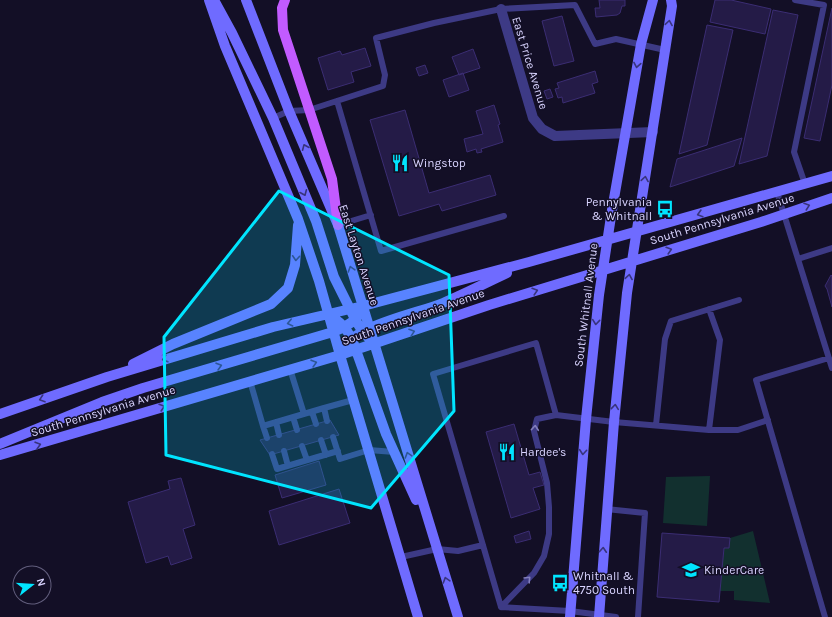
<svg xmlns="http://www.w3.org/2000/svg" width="832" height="617" font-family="Karla,sans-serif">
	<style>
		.green { fill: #12302f }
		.building { fill: #241b47; stroke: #3b2d73 }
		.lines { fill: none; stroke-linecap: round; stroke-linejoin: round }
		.lane { stroke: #3d3a85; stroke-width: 6 }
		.street { stroke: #3d3a85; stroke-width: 10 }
		.secondary { stroke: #6f6bff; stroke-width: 10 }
		.primary { stroke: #c25bff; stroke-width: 10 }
		.oneway { stroke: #38347d }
		.oneway2 { stroke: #837fbc }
		.marked { fill: #00e5ff; fill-opacity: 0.2; stroke: #00e5ff; stroke-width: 3; stroke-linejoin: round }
		.labels { text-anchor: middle; stroke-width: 3; stroke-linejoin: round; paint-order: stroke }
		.street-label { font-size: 12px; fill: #d9d4ff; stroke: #130f26 }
		.poi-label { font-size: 12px; fill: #d9d4ff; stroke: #130f26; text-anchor: start }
	</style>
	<rect width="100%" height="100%" fill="#130f26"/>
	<path class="green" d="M 710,476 L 707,526 L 663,523 L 666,477 Z
		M 753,531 L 770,603 L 734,600 L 734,591 L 720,591 L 724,548 L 730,538 Z"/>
	<path class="building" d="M 599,0 L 625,0 L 625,6 L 622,6 L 620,13 L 617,15 L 596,17 L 595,8 L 600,8 Z
		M 715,0 L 731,0 L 771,9 L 765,34 L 710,22 Z
		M 832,8 L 832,85 L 820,141 L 804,138 Z
		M 773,10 L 798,15 L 767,156 L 739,164 Z
		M 562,16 L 574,61 L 554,66 L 542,21 Z
		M 707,25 L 733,30 L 707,145 L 679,154 Z
		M 365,48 L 371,66 L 351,72 L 354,82 L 328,90 L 318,58 L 340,51 L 342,55 Z
		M 473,49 L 480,68 L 459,75 L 452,57 Z
		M 425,65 L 428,73 L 419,76 L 416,68 Z
		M 595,71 L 598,82 L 592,84 L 595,93 L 563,103 L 562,97 L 558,98 L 555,89 L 559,88 L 557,83 Z
		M 463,73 L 469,90 L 449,97 L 443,80 Z
		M 550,89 L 553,97 L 547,99 L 544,91 Z
		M 494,105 L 500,124 L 498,125 L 503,142 L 481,149 L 482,152 L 477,153 L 476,149 L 467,152 L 464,139 L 483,134 L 476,111 Z
		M 405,110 L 429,193 L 490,175 L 496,195 L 442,211 L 439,204 L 399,216 L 370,120 Z
		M 742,138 L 734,166 L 670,187 L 677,159 Z
		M 831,275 L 832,276 L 832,307 L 827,289 L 825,286 Z
		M 330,420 L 339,435 L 270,455 L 260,440 Z
		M 514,424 L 529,475 L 540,472 L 544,485 L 533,488 L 540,509 L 511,518 L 486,432 Z
		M 319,461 L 326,485 L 282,498 L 275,475 Z
		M 181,478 L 195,525 L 183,529 L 192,558 L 171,565 L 168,556 L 146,563 L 128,502 L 170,489 L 168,481 Z
		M 339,489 L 350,523 L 279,545 L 269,511 Z
		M 529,531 L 531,539 L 516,543 L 514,536 Z
		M 662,533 L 730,538 L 729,548 L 724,548 L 719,602 L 657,597 Z"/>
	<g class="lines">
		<path class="lane" d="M 795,0 L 824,5 L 794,152 L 805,184
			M 337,101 L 381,251 L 504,216
			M 273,118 L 289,111 L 309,110 L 383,86 L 385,75 L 376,38 L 434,23 L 501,9 L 575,5 L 595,44 L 616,39 L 665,50
			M 777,192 L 832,368
			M 338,225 L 371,215
			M 798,259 L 832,248
			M 290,369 L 304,414
			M 250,381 L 263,426
			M 312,412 L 316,424
			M 293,417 L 297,430
			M 327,421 L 324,408 L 353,400
			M 276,422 L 279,435
			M 656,425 L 665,339 L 671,321 L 739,300
			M 709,430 L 720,340 L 709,309
			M 333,437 L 340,459 L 369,450 L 394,452
			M 267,438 L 263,426 L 324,408
			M 321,440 L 326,455
			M 302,446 L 307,460
			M 284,451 L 288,466
			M 272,454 L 277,469 L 338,451
			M 606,509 L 645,513 L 638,617
			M 401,557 L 437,549 L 458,551 L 483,545
			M 501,607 L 534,573 L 544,556 L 549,534 L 549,507 L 547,483 L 534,431 L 537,419 L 556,415
			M 616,617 L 570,611 L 501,607 L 433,374 L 536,343 L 556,415 L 614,422 L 709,430 L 738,430 L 768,420
			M 825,617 L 756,380 L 829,358"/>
		<path class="street" d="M 501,9 L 533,118 L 542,129 L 555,136 L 653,132"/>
		<path class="secondary" d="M 209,0 L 225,46 L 298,219 L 319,281 L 340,355 L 418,617
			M 214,0 L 232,33 L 273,118 L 316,221 L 334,277 L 356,321 L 363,332 L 373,343
			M 246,0 L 289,111 L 338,225 L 458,617
			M 328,315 C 341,322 345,327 352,339 L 386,434 L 416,500
			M 340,355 C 347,326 417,314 443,303 C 464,294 486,283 507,273
			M 133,364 L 173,344 L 271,304 L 288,288 L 295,265 L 298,225
			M 0,414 L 107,377 L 273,327 L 363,306 L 529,262 L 832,176
			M 0,444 L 102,402 L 143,388 L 333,332 C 345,327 360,320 363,306
			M 0,455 L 340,355 L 489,305 L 761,222 L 832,198
			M 570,617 L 586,419 L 599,295 L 612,210 L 641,44 L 653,0
			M 599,617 L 614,422 L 627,293 L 672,6 L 671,0"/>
		<path class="primary" d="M 285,0 L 282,8 L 283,30 L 332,179 L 338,225"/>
	</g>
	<defs><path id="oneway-chevron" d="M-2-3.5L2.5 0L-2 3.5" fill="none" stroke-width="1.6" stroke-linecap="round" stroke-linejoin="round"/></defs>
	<g class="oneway">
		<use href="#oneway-chevron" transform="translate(669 23) rotate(-81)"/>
		<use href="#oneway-chevron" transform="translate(637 65) rotate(100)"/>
		<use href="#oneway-chevron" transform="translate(305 147) rotate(-113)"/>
		<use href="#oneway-chevron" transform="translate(645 179) rotate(-81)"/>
		<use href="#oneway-chevron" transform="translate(304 193) rotate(67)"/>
		<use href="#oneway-chevron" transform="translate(807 206) rotate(-19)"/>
		<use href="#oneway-chevron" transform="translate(700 214) rotate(164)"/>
		<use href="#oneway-chevron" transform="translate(669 250) rotate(-17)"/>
		<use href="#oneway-chevron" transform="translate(296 258) rotate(94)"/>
		<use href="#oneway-chevron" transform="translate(351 269) rotate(-107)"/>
		<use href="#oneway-chevron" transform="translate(629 277) rotate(-81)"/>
		<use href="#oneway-chevron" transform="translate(535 291) rotate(-17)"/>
		<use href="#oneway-chevron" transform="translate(596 322) rotate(96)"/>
		<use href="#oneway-chevron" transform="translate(290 323) rotate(167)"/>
		<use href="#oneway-chevron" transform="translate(412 332) rotate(-19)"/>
		<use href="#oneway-chevron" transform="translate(165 359) rotate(163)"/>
		<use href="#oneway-chevron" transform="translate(314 363) rotate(-16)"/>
		<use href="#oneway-chevron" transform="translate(219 366) rotate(-16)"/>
		<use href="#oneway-chevron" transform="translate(42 399) rotate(161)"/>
		<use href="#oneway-chevron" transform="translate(162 407) rotate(-17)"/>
		<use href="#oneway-chevron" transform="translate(615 407) rotate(-84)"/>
		<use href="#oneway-chevron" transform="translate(38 445) rotate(-16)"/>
		<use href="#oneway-chevron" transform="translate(583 452) rotate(95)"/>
		<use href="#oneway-chevron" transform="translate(408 455) rotate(-107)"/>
		<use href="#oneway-chevron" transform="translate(603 550) rotate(-86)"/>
		<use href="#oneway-chevron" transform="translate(446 580) rotate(-107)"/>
	</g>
	<g class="oneway2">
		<use href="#oneway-chevron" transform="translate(535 428) rotate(-85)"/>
		<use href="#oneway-chevron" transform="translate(528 579) rotate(-46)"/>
	</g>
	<path class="marked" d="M 279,191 L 449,275 L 454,411 L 371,508 L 166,455 L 164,337 Z"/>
	<defs>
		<g id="restaurant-bare" transform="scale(1.38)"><path d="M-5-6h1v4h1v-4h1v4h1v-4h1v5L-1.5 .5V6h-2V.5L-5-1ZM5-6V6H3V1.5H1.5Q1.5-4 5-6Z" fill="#00e5ff" stroke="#130f26" stroke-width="2.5" paint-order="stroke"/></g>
		<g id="bus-bare" transform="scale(1.38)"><path d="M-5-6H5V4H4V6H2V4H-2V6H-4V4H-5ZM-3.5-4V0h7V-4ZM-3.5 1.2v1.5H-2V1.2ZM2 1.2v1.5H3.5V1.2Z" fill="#00e5ff" stroke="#130f26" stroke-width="2.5" paint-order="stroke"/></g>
		<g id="school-bare" transform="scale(1.38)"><path d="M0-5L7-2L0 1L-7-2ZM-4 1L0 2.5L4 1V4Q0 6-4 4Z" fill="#00e5ff" stroke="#130f26" stroke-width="2.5" paint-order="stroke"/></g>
	</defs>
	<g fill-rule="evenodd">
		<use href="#restaurant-bare" x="400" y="163"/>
		<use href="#bus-bare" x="665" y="209"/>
		<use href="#restaurant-bare" x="507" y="452"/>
		<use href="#school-bare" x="691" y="570"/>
		<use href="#bus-bare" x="560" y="583"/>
	</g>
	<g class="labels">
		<g class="street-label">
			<text transform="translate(530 63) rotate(73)" y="4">East Price Avenue</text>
			<text transform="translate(722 219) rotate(-17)" y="4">South Pennsylvania Avenue</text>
			<text transform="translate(359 255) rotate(72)" y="4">East Layton Avenue</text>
			<text transform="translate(586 305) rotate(-83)" y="4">South Whitnall Avenue</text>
			<text transform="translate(413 317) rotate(-19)" y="4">South Pennsylvania Avenue</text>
			<text transform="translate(103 411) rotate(-17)" y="4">South Pennsylvania Avenue</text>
		</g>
		<g class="poi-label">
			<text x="413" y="167">Wingstop</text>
			<text x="652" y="206" text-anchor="end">Pennylvania<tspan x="652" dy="14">&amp; Whitnall</tspan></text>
			<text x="520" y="456">Hardee's</text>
			<text x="704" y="574">KinderCare</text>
			<text x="573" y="580">Whitnall &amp;<tspan x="573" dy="14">4750 South</tspan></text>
		</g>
	</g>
	<g transform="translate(32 585) rotate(73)"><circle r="19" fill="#130f26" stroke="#625e7d"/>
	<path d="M0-3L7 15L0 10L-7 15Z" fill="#00e5ff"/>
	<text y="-6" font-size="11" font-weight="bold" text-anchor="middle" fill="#d9d4ff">N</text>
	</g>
</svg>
